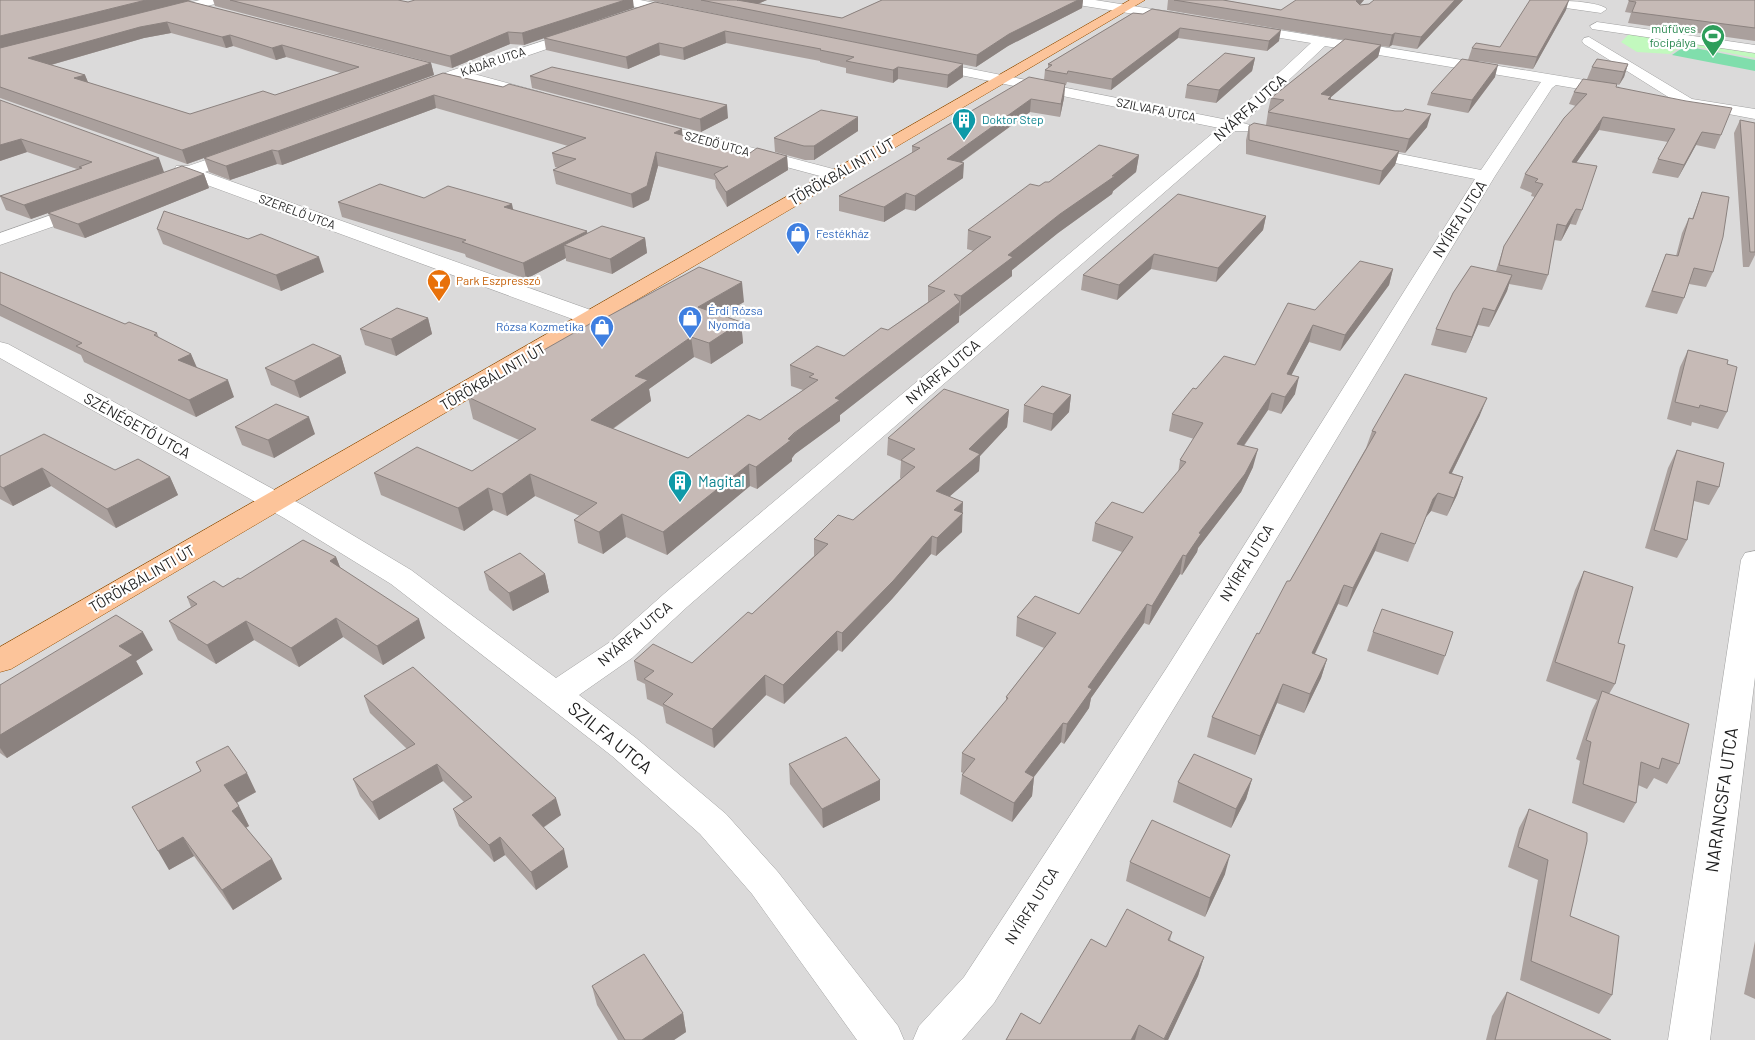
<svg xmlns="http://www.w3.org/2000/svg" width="1755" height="1040" font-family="Barlow,sans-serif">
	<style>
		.residential { fill: #dbdada }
		.park { fill: #c2f9be }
		.pitch { fill: #80deac }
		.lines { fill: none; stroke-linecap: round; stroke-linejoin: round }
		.minor-casing { stroke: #a1a1a1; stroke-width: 1 }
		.major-casing { stroke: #954f00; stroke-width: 1 }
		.minor { fill: #fff; fill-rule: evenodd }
		.major { fill: #fcc49a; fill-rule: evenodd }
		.wall { fill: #aaa09d; fill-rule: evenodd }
		.shaded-wall { fill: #8b827f }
		.building { fill: #c6bab6; stroke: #8b827f; fill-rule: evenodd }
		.labels { text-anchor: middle; stroke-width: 4.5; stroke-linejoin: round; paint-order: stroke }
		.far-leisure-label { font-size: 12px; fill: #27864d; stroke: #fff; text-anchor: end }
		.far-street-label { font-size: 12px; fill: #1d1d1d; stroke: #fff }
		.far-culture-label { font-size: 12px; fill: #0d838f; stroke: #fff; text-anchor: start }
		.far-shop-label { font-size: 12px; fill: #366cbe; stroke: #fff; text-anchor: start }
		.far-food-label { font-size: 12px; fill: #c56008; stroke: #fff; text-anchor: start }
		.street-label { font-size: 15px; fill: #1d1d1d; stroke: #fff }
		.culture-label { font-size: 15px; fill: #0d838f; stroke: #fff; text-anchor: start }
		.near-street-label { font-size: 18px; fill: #1d1d1d; stroke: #fff }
	</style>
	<rect width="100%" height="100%" fill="#eee8e2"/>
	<path class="residential" d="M 0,0 L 1755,0 L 1755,1040 L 0,1040 Z"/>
	<path class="park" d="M 1630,33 L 1688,42 L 1670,54 L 1637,52 L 1621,42 Z
		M 1693,42 L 1755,52 L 1755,58 L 1687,45 Z"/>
	<path class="pitch" d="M 1685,46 L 1755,60 L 1755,71 L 1672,55 Z"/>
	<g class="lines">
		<g class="minor-casing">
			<path id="minor" d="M 200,0 L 221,0 L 219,3 L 163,17 L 157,13 L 158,10 Z
				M 615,0 L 640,0 L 686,9 L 687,12 L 681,16 L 621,4 Z
				M 1066,0 L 1095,0 L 1184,14 L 1190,18 L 1184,22 L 1072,4 Z
				M 1532,0 C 1547,0 1597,0 1607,9 L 1601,13 L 1538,4 Z
				M 1597,22 L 1755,45 L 1755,53 L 1592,29 L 1590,26 Z
				M 1243,24 L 1615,85 L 1623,90 L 1615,95 L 1556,85 L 1552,88 L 1495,176 L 1190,682 L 994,1003 L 962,1040 L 913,1040 L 919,1026 L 964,977 L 1168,666 L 1475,179 L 1360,156 L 1354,155 L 1352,151 L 1354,147 L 1360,146 L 1481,170 L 1541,82 L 1325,46 L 1243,123 L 1250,125 L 1252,128 L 1250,131 L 1235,131 L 687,607 L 632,658 L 579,695 L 636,738 L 726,814 L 778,872 L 898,1026 L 904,1040 L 857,1040 L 752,894 L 700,834 L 612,756 L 391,584 L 284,518 L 0,358 L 0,342 L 8,344 L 304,506 L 411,570 L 556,678 L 610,642 L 665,593 L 1219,128 L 926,68 L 921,67 L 919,64 L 921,61 L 926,60 L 1228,120 L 1311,43 L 1238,31 L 1236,28 L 1238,25 Z
				M 580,29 L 587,33 L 585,36 L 474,74 L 544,93 L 547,96 L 544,99 L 539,101 L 459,79 L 420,92 L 413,88 L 415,85 L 450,71 Z
				M 1589,37 L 1692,99 L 1755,109 L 1755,119 L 1681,105 L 1584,44 L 1582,41 L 1584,38 Z
				M 646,120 L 841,171 L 844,175 L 841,179 L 835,180 L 640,128 L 638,125 Z
				M 241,148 L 247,149 L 249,153 L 247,157 L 205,172 L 602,314 L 605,319 L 602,324 L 594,325 L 586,324 L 188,178 L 159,188 L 153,187 L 150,183 L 153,179 L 174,171 L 176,166 L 188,166 Z
				M 85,203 L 92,205 L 94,209 L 92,213 L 0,245 L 0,233 Z
				M 1755,551 L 1755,677 L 1710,1040 L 1668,1040 L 1741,560 L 1745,553 Z"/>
		</g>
		<g class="major-casing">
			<path id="major" d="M 1130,0 L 1145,0 L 11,669 L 0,672 L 0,647 Z"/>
		</g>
		<use href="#minor" class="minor"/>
		<use href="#major" class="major"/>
	</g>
	<path class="wall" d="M 0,0 L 188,1 L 431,63 L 434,75 L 216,153 L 443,73 L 682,129 L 682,135 L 750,153 L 787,156 L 788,170 L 727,207 L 716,188 L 715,180 L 658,166 L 649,200 L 633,208 L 556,184 L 553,170 L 558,168 L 555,167 L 552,153 L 568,146 L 436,108 L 282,165 L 277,164 L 230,180 L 209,172 L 204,158 L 187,164 L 0,98 ZM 171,33 L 226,48 L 233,46 L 276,60 L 286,57 L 341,73 L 275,95 L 190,114 L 88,83 L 85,75 L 51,65 L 144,38 Z
		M 213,0 L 398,0 L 408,2 L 633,0 L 524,45 L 510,44 L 452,68 L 215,6 Z
		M 648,0 L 767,0 L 758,4 L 842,18 L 882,0 L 1083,0 L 1082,8 L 1008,46 L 976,67 Z
		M 1168,0 L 1223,0 L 1281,10 L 1364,0 L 1360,5 L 1463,0 L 1417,49 L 1392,45 L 1389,47 L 1381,46 L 1378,57 L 1331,97 L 1331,99 L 1427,127 L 1405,153 L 1399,152 L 1395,165 L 1379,185 L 1246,154 L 1246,140 L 1249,126 L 1266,125 L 1268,112 L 1269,111 L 1268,111 L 1271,98 L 1344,40 L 1167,10 Z
		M 1629,0 L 1755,0 L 1755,41 L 1628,23 L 1631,13 L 1625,12 Z
		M 655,2 L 963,77 L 947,88 L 898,79 L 893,83 L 846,73 L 846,68 L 820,62 L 820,61 L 726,43 L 684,60 L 660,55 L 628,69 L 546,50 L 544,38 Z
		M 1566,10 L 1533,69 L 1478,61 L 1495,77 L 1468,113 L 1427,105 L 1431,93 L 1468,60 L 1472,48 L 1500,47 Z
		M 1133,13 L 1279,41 L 1267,51 L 1178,38 L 1111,90 L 1067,82 L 1066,85 L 1065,85 L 1064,98 L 1060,117 L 1030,112 L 962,162 L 963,178 L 915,211 L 905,209 L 884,222 L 839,211 L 839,196 L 912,153 L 912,146 L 1044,80 L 1045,70 L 1048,68 L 1048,64 Z
		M 1255,58 L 1252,71 L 1216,103 L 1185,98 L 1187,85 Z
		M 1628,64 L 1624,77 L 1619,85 L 1617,84 L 1616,87 L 1721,135 L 1715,149 L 1696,145 L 1678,178 L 1652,173 L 1658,159 L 1668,142 L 1599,130 L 1576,163 L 1582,210 L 1576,225 L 1570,224 L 1561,241 L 1554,240 L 1548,275 L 1542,290 L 1509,284 L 1507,291 L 1489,327 L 1478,325 L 1466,353 L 1431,345 L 1436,329 L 1496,271 L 1504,246 L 1535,197 L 1531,196 L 1532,193 L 1520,188 L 1525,174 L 1576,106 L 1569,104 L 1574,92 L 1587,79 L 1592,67 Z
		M 530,76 L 728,118 L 701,132 L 532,88 Z
		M 0,100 L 164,172 L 204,174 L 209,188 L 85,238 L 54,228 L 48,213 L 31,219 L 6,210 L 0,196 L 77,169 L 27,152 L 0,161 Z
		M 1740,120 L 1755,123 L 1755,255 L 1749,267 L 1743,267 L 1734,133 Z
		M 858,131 L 814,160 L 805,160 L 775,152 L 774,138 Z
		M 1139,155 L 1136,172 L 1113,191 L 1112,194 L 1058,233 L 1012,270 L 1012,276 L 960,316 L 959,316 L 959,322 L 840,415 L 840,421 L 795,454 L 792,458 L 792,461 L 757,489 L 750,486 L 667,555 L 626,537 L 603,554 L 578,543 L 574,520 L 580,516 L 535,496 L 507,516 L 493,510 L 464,531 L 381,495 L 374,473 L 472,471 L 519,440 L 473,419 L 468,397 L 506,376 L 505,372 L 605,318 L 744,302 L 721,315 L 741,322 L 743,343 L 711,364 L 694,357 L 649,389 L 651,401 L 613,429 L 688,458 L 760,420 L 803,390 L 791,386 L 790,365 L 844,356 L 888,330 L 928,302 L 928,286 L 974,251 L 967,249 L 968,230 L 1039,186 Z
		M 1702,192 L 1713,272 L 1706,287 L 1689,284 L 1684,298 L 1677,314 L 1645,307 L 1666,254 L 1676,256 L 1682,233 L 1689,218 L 1692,219 Z
		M 424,198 L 513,210 L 587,234 L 645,238 L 647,253 L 612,274 L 566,261 L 566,258 L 526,279 L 466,257 L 465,254 L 342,217 L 338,202 Z
		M 1266,216 L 1263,230 L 1216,282 L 1151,269 L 1117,300 L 1081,290 L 1083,275 Z
		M 157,229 L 324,272 L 281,291 L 163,244 Z
		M 1393,269 L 1389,285 L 1340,351 L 1309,342 L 1291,375 L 1295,394 L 1281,414 L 1268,410 L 1244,446 L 1253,467 L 1241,492 L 1198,548 L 1197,552 L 1182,575 L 1180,574 L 1149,625 L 1144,623 L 1091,698 L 1089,708 L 1064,744 L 1061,742 L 1034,777 L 1032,796 L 1012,822 L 960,794 L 962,775 L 963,773 L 961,772 L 962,753 L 1006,701 L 1006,697 L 1044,648 L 1016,636 L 1017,617 L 1079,614 L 1122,552 L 1092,541 L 1095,523 L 1143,513 L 1178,473 L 1180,460 L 1194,439 L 1169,431 L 1172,414 L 1196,389 L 1255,365 L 1315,310 Z
		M 0,272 L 125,324 L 157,333 L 159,338 L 191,354 L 196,367 L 234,397 L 196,417 L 84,362 L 81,355 L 0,316 Z
		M 428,318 L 432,334 L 396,356 L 365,345 L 360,329 Z
		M 1688,350 L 1727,364 L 1727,412 L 1718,429 L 1692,422 L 1691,426 L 1667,419 L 1680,367 Z
		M 341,356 L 346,373 L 300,398 L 271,385 L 265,368 Z
		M 1071,395 L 1069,412 L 1051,431 L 1023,422 L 1024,405 Z
		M 1009,410 L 1007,427 L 980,456 L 979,471 L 950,496 L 962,513 L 962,532 L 936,556 L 931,554 L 892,599 L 842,652 L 838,650 L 784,704 L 766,695 L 714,748 L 666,723 L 663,707 L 647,699 L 645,684 L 637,680 L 634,661 L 692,663 L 752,614 L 814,556 L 814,539 L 853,520 L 901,478 L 900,478 L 901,461 L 887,455 L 888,438 Z
		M 1480,415 L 1452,473 L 1463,477 L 1457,495 L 1447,516 L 1431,511 L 1426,517 L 1408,562 L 1375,551 L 1347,607 L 1338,604 L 1315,654 L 1327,659 L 1321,678 L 1304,713 L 1277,703 L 1255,755 L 1207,737 L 1212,717 L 1366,448 L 1372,431 Z
		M 235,427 L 315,434 L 274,458 L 242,445 Z
		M 1677,450 L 1719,487 L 1709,505 L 1694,501 L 1687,540 L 1677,558 L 1645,548 L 1668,468 Z
		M 0,456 L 170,477 L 178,495 L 116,528 L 51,486 L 13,506 L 0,499 Z
		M 336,557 L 340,567 L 425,638 L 383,665 L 343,637 L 299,667 L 254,640 L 216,664 L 178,640 L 169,621 L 191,607 L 187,597 L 223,587 L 240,579 Z
		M 1584,571 L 1618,643 L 1615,684 L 1609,694 L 1679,764 L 1667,784 L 1654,778 L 1647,789 L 1638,785 L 1636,803 L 1624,823 L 1572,803 L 1580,761 L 1576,759 L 1592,710 L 1597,700 L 1546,681 L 1575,590 Z
		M 484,572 L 545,574 L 549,592 L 513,611 L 489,590 Z
		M 1373,632 L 1445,656 L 1438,675 L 1367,651 Z
		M 153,650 L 136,661 L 143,674 L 7,758 L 0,753 L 0,685 Z
		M 364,696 L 561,815 L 543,828 L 568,867 L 536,890 L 505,855 L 494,862 L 459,826 L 453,809 L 464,802 L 443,781 L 379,820 L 360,796 L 353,779 L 407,749 L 370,713 Z
		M 196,762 L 256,792 L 237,803 L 249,826 L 246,828 L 272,859 L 282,879 L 233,910 L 194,856 L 169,870 L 201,772 Z
		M 789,764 L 880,780 L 880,800 L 823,828 L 790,784 Z
		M 1252,779 L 1246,799 L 1231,828 L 1173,802 L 1178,782 Z
		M 1529,809 L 1570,916 L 1612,995 L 1599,1014 L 1520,980 L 1538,880 L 1508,867 L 1519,828 Z
		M 1130,862 L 1225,874 L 1205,917 L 1126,881 Z
		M 1172,932 L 1170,940 L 1204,957 L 1198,976 L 1168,1040 L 1006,1040 L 1040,1024 L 1106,947 Z
		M 1755,941 L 1755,999 L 1744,994 Z
		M 592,986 L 683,1013 L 686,1032 L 674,1040 L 618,1040 L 597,1005 Z
		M 1507,992 L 1611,1040 L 1486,1040 L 1492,1016 Z"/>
	<path class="shaded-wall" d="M 146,0 L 192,0 L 0,49 L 0,36 Z
		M 625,0 L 633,0 L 634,8 L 524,45 L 522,33 Z
		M 738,0 L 767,0 L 745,9 Z
		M 1078,0 L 1083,0 L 1082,8 L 1008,46 L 976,67 L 977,55 L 1009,34 Z
		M 1357,0 L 1364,0 L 1353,12 L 1356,1 Z
		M 1455,0 L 1463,0 L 1417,49 L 1421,37 Z
		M 1569,0 L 1566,10 L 1533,69 L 1537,57 Z
		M 167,22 L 171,33 L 144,38 L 33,70 L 28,58 L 140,27 Z
		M 1180,28 L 1178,38 L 1111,90 L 1112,79 Z
		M 1281,30 L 1279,41 L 1267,51 L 1269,41 Z
		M 725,31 L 726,43 L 684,60 L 683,48 Z
		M 508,32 L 510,44 L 452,68 L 450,56 Z
		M 1395,33 L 1392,45 L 1389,47 L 1392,35 Z
		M 230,35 L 233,46 L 226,48 L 222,37 Z
		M 659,43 L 660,55 L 628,69 L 626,57 Z
		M 282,45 L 286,57 L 276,60 L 272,48 Z
		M 1381,45 L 1378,57 L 1331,97 L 1328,109 L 1321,94 Z
		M 1255,58 L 1252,71 L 1216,103 L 1219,90 Z
		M 431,63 L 434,75 L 187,164 L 182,150 Z
		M 963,64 L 963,77 L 947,88 L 948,75 Z
		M 1628,64 L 1624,77 L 1619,85 L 1624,72 Z
		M 1498,65 L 1495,77 L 1468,113 L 1472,100 Z
		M 898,67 L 898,79 L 893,83 L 893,70 Z
		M 85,75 L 90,87 L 74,78 Z
		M 1065,84 L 1064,98 L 1060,117 L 1061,104 Z
		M 434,95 L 436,108 L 282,165 L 278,151 Z
		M 1031,99 L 1030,112 L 946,173 L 947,159 Z
		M 727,105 L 728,118 L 701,132 L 700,119 Z
		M 1431,114 L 1427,127 L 1405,153 L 1409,139 Z
		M 858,117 L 858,131 L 814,160 L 814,146 Z
		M 1603,117 L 1599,130 L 1567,176 L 1572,162 Z
		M 682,129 L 683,142 L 674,133 Z
		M 1702,132 L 1696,145 L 1678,178 L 1684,165 Z
		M 21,139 L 27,152 L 0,161 L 0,145 Z
		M 272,150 L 277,164 L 230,180 L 226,166 Z
		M 1399,151 L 1395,165 L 1379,185 L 1382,171 Z
		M 656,152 L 658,166 L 649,200 L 633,208 L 631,194 Z
		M 1139,155 L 1136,172 L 1113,191 L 1112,194 L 1058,233 L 1012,270 L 1012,276 L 960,316 L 961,296 L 1008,255 L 1060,214 Z
		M 787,156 L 788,170 L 727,207 L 726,192 Z
		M 159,158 L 164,172 L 31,219 L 24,205 Z
		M 964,163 L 963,178 L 915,211 L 915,196 Z
		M 204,174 L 209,188 L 85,238 L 78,224 Z
		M 906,193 L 905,209 L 884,222 L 884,207 Z
		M 512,204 L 515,218 L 504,207 Z
		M 1576,209 L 1570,224 L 1561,241 L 1566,226 Z
		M 1266,216 L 1263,230 L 1216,282 L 1218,268 Z
		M 587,231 L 589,246 L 564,245 L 566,258 L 526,279 L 523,263 Z
		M 645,238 L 647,253 L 612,274 L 610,259 Z
		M 1154,254 L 1151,269 L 1117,300 L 1119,285 Z
		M 319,257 L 324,272 L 281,291 L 276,275 Z
		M 1393,269 L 1389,285 L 1340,351 L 1345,335 Z
		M 1512,275 L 1507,291 L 1489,327 L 1495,311 Z
		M 742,282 L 744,302 L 700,327 L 698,307 Z
		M 960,302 L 959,322 L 840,415 L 840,421 L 795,454 L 792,458 L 792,461 L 757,489 L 756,467 L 835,398 Z
		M 1483,308 L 1478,325 L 1466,353 L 1472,337 Z
		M 428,318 L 432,334 L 396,356 L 391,339 Z
		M 741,322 L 743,343 L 711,364 L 709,343 Z
		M 1313,325 L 1309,342 L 1283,391 L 1287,374 Z
		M 691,337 L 694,357 L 649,389 L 651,401 L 595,441 L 591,420 L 635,376 Z
		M 191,354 L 198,370 L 178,360 Z
		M 341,356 L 346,373 L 300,398 L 294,381 Z
		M 1299,377 L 1295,394 L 1281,414 L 1285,397 Z
		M 228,380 L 234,397 L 196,417 L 189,400 Z
		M 1272,393 L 1268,410 L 1233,461 L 1237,444 Z
		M 1071,395 L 1069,412 L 1051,431 L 1053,414 Z
		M 1487,398 L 1480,415 L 1443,491 L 1449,473 Z
		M 1009,410 L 1007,427 L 980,456 L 979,471 L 935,509 L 936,491 L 969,449 Z
		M 309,417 L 315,434 L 274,458 L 268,440 Z
		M 1258,449 L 1253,467 L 1241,492 L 1198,548 L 1197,552 L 1182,575 L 1186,556 L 1199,533 Z
		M 749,464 L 750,486 L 667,555 L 663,532 Z
		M 42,468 L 51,486 L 13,506 L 3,488 Z
		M 530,474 L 535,496 L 507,516 L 502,494 Z
		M 170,477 L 178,495 L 116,528 L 107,509 Z
		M 1463,477 L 1457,495 L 1447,516 L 1454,498 Z
		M 488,488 L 493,510 L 464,531 L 458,508 Z
		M 1438,493 L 1431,511 L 1426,517 L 1408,562 L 1433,499 Z
		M 963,502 L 962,532 L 936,556 L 937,538 L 954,510 Z
		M 622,514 L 626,537 L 603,554 L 599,532 Z
		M 1381,533 L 1375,551 L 1347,607 L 1353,588 Z
		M 932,536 L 931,554 L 892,599 L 842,652 L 842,633 Z
		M 1183,555 L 1180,574 L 1149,625 L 1152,606 Z
		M 336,557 L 343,575 L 330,561 Z
		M 545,574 L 549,592 L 513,611 L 509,593 Z
		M 1344,585 L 1338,604 L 1306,672 L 1312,653 Z
		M 1147,604 L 1144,623 L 1091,698 L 1089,708 L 1064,744 L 1067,724 L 1088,687 Z
		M 336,618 L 343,637 L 299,667 L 291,648 Z
		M 419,619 L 425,638 L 383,665 L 377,646 Z
		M 246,621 L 254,640 L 216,664 L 207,645 Z
		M 837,631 L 838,650 L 784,704 L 783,685 Z
		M 143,632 L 153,650 L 136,661 L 143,674 L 7,758 L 0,748 L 0,735 L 119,646 Z
		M 1327,659 L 1321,678 L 1304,713 L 1310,694 Z
		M 765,675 L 766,695 L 714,748 L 712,729 Z
		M 1283,684 L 1277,703 L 1255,755 L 1260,736 Z
		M 1063,723 L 1061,742 L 1022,792 L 1025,772 Z
		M 437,764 L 443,781 L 379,820 L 372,802 Z
		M 247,773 L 256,792 L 234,804 L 224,785 Z
		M 1034,777 L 1032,796 L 1012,822 L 1014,803 Z
		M 1252,779 L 1246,799 L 1231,828 L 1236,809 Z
		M 880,780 L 880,800 L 823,828 L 822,809 Z
		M 556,798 L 561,815 L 536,832 L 532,815 Z
		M 239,806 L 249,826 L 241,830 L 232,811 Z
		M 183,837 L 194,856 L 169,870 L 158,851 Z
		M 500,837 L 505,855 L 494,862 L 489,845 Z
		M 564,849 L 568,867 L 536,890 L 531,872 Z
		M 1230,855 L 1225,874 L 1205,917 L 1210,898 Z
		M 272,859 L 282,879 L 233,910 L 222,890 Z
		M 1204,957 L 1198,976 L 1168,1040 L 1164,1040 Z
		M 683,1013 L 686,1032 L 674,1040 L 642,1040 Z
		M 1139,1025 L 1135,1040 L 1131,1040 Z"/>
	<path class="building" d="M 0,0 L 146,0 L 0,36 Z
		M 230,0 L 398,0 L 408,2 L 415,0 L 625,0 L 522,33 L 508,32 L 450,56 Z
		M 701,0 L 738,0 L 737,0 L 842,18 L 882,0 L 1078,0 L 1009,34 L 977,55 Z
		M 1174,0 L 1223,0 L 1281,10 L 1296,0 L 1357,0 L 1356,1 L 1360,5 L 1369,4 L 1374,0 L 1455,0 L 1421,37 L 1395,33 L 1392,35 Z
		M 1530,0 L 1569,0 L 1537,57 L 1472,48 L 1476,43 L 1500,47 Z
		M 1629,0 L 1755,0 L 1755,28 L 1632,12 L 1636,2 L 1629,1 Z
		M 188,1 L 431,63 L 182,150 L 0,87 L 0,48 ZM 167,22 L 222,37 L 230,35 L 272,48 L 282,45 L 359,67 L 275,95 L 263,91 L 190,114 L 74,78 L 85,75 L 28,58 L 140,27 Z
		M 655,2 L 963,64 L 948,75 L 898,67 L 893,70 L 846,61 L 854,57 L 820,50 L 821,49 L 725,31 L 683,48 L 659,43 L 626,57 L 544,38 Z
		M 1152,9 L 1281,30 L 1269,41 L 1180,28 L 1112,79 L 1068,71 L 1067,74 L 1045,70 L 1052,65 L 1048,64 L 1133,13 L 1143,14 Z
		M 1345,39 L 1381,45 L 1321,94 L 1331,96 L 1328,99 L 1395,111 L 1403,111 L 1405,109 L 1431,114 L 1409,139 L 1268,112 L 1284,100 L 1271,98 Z
		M 1225,53 L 1255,58 L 1219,90 L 1187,85 Z
		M 1462,59 L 1498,65 L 1472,100 L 1431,93 Z
		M 1597,59 L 1628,64 L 1624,72 L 1592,67 Z
		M 552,67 L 727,105 L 700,119 L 530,76 Z
		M 443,73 L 503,87 L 509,84 L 682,129 L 674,133 L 750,153 L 757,148 L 787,156 L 726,192 L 714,174 L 728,166 L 723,168 L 656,152 L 647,186 L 631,194 L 553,170 L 576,159 L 552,153 L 586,138 L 434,95 L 278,151 L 272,150 L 226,166 L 204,158 Z
		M 1029,77 L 1065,84 L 1061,104 L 1031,99 L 947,159 L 964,163 L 915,196 L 906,193 L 884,207 L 839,196 L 920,148 L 912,146 Z
		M 1583,79 L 1617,84 L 1616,87 L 1686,101 L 1732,108 L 1721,135 L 1702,132 L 1684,165 L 1658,159 L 1675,129 L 1603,117 L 1572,162 L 1597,166 L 1582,210 L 1576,209 L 1566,226 L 1557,224 L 1548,275 L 1499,265 L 1504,246 L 1543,184 L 1535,182 L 1538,179 L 1525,174 L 1564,118 L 1587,94 L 1574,92 Z
		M 0,100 L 159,158 L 24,205 L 0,196 L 82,168 L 79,167 L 92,162 L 21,139 L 0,145 Z
		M 821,110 L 858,117 L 814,146 L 804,146 L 774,138 Z
		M 1740,120 L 1755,123 L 1755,252 L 1750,252 Z
		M 1254,123 L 1399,151 L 1382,171 L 1249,140 L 1249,126 Z
		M 1099,145 L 1139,155 L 1112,176 L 1115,176 L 1060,214 L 1008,255 L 1013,257 L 961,296 L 954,294 L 960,302 L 835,398 L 840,400 L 794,433 L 788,439 L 791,440 L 756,467 L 749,464 L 663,532 L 622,514 L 599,532 L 574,520 L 597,503 L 530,474 L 502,494 L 488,488 L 458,508 L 374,473 L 417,447 L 472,471 L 536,429 L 468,397 L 510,374 L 505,372 L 602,317 L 605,318 L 699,267 L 742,282 L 698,307 L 741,322 L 709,343 L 691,337 L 635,376 L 648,380 L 591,420 L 688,458 L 748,415 L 760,420 L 818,380 L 809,377 L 814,374 L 790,365 L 817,346 L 844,356 L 881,328 L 888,330 L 945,291 L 928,286 L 991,237 L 968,230 L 1030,184 L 1039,186 L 1045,182 L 1049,182 Z
		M 182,166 L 204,174 L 78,224 L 48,213 Z
		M 380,184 L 424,198 L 448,186 L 512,204 L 504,207 L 587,231 L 523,263 L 462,242 L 466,240 L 338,202 Z
		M 1702,192 L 1729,197 L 1723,237 L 1713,272 L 1694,268 L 1684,298 L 1652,291 L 1666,254 L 1678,256 L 1689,218 L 1693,219 Z
		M 1178,194 L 1266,216 L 1218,268 L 1154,254 L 1119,285 L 1083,275 Z
		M 164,211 L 248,239 L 261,234 L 319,257 L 276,275 L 157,229 Z
		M 602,226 L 645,238 L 610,259 L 564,245 Z
		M 1360,261 L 1393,269 L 1345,335 L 1313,325 L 1287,374 L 1299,377 L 1285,397 L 1272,393 L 1237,444 L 1258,449 L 1245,474 L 1199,533 L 1201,534 L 1186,556 L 1183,555 L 1152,606 L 1147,604 L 1088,687 L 1092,689 L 1067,724 L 1063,723 L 1025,772 L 1034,777 L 1014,803 L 962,775 L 975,759 L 962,753 L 1008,698 L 1006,697 L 1056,633 L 1017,617 L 1035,596 L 1079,614 L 1133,537 L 1095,523 L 1112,502 L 1143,513 L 1186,462 L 1180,460 L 1203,423 L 1172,414 L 1193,388 L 1196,389 L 1224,356 L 1255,365 L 1288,303 L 1315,310 Z
		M 1471,266 L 1512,275 L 1495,311 L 1483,308 L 1472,337 L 1436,329 L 1453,293 Z
		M 0,272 L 125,324 L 129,322 L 157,333 L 154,335 L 191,354 L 178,360 L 228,380 L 189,400 L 76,346 L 82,343 L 0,304 Z
		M 397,308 L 428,318 L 391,339 L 360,329 Z
		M 313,344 L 341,356 L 294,381 L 265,368 Z
		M 1688,350 L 1728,360 L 1727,364 L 1737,367 L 1727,412 L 1700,405 L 1699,408 L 1675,402 Z
		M 1405,374 L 1487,398 L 1449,473 L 1463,477 L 1454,498 L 1438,493 L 1433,499 L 1415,544 L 1381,533 L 1353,588 L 1344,585 L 1312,653 L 1327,659 L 1310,694 L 1283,684 L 1260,736 L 1212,717 L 1257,633 L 1259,634 L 1287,581 L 1290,581 L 1376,432 L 1372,431 Z
		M 1042,386 L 1071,395 L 1053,414 L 1024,405 Z
		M 944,389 L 1009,410 L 969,449 L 980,454 L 936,491 L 963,502 L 954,510 L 963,513 L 937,538 L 932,536 L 893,581 L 842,633 L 837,631 L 783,685 L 765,675 L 712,729 L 663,704 L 673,694 L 644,679 L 654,671 L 634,661 L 653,644 L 692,663 L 748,612 L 752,614 L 828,544 L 814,539 L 838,515 L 853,520 L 915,467 L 901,460 L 915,449 L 888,438 Z
		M 276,404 L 309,417 L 268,440 L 235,427 Z
		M 44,434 L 115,470 L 138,459 L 170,477 L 107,509 L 42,468 L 3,488 L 0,486 L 0,456 Z
		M 1677,450 L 1724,463 L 1719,487 L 1697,481 L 1687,540 L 1654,530 Z
		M 303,540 L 336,557 L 330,561 L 419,619 L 377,646 L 336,618 L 291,648 L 246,621 L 207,645 L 169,621 L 197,604 L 187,597 L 214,581 L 223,587 L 238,578 L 240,579 Z
		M 520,553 L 545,574 L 509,593 L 484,572 Z
		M 1584,571 L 1633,587 L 1618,643 L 1625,645 L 1615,684 L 1555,662 Z
		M 1382,609 L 1453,632 L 1445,656 L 1373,632 Z
		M 116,615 L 143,632 L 119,646 L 133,655 L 0,735 L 0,685 Z
		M 413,667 L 556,798 L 532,815 L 564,849 L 531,872 L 500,837 L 489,845 L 453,809 L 472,797 L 437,764 L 372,802 L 353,779 L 415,744 L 364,696 Z
		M 1602,691 L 1689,724 L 1679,764 L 1662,758 L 1659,769 L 1641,762 L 1636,803 L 1583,784 L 1591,742 L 1586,740 Z
		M 846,737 L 880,780 L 822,809 L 789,764 Z
		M 228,746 L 247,773 L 224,785 L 239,806 L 232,811 L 272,859 L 222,890 L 183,837 L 158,851 L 132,807 L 201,771 L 196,762 Z
		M 1194,754 L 1252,779 L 1236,809 L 1178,782 Z
		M 1529,809 L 1587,833 L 1587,841 L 1570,916 L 1619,936 L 1612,995 L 1531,961 L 1548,860 L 1518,847 Z
		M 1152,820 L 1230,855 L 1210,898 L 1130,862 Z
		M 1127,909 L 1172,932 L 1168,940 L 1204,957 L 1164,1039 L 1139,1025 L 1131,1040 L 1006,1040 L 1021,1013 L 1040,1024 L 1091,939 L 1106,947 Z
		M 644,954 L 683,1013 L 642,1040 L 625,1040 L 592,986 Z
		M 1507,992 L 1611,1040 L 1495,1040 Z"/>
	<defs>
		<g id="stadium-pin" transform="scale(1.25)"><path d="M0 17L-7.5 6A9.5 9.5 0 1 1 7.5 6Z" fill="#2e9e5b" stroke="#fff"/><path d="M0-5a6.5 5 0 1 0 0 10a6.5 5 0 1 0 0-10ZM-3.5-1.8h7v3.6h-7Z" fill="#fff"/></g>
		<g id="building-pin" transform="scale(1.25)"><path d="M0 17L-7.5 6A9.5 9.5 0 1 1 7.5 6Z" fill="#0f9aa8" stroke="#fff"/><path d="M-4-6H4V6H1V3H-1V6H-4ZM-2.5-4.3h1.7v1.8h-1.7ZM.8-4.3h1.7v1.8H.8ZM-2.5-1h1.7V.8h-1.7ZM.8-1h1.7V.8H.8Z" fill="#fff"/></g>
		<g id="shop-pin" transform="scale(1.25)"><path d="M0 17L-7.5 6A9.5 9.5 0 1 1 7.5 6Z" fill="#3f7fe0" stroke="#fff"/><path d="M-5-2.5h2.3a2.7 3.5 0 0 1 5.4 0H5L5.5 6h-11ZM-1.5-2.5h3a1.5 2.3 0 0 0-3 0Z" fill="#fff"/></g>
		<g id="bar-pin" transform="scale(1.25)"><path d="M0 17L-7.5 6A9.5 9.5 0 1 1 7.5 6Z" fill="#e8710a" stroke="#fff"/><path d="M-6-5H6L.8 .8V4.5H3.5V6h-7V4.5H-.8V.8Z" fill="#fff"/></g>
	</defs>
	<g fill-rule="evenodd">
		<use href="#stadium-pin" x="1713" y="36"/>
		<use href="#building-pin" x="964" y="120"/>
		<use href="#shop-pin" x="798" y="234"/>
		<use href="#bar-pin" x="439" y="281"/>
		<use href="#shop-pin" x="690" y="318"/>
		<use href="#shop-pin" x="602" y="327"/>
		<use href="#building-pin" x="680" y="482"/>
	</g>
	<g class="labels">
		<g class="far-leisure-label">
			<text x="1696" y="33">műfüves<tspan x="1696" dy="14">focipálya</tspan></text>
		</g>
		<g class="far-street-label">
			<text transform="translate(493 62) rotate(-19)" y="4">KÁDÁR UTCA</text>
			<text transform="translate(1156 110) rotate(11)" y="4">SZILVAFA UTCA</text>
			<text transform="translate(717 144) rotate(15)" y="4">SZEDŐ UTCA</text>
			<text transform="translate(297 212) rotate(20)" y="4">SZERELŐ UTCA</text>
		</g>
		<g class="far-culture-label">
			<text x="982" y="124">Doktor Step</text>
		</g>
		<g class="far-shop-label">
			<text x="816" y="238">Festékház</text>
			<text x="708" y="315">Érdi Rózsa<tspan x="708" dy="14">Nyomda</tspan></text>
			<text x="584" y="331" text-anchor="end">Rózsa Kozmetika</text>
		</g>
		<g class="far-food-label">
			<text x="456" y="285">Park Eszpresszó</text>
		</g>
		<g class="street-label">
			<text transform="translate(1250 108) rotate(-42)" y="5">NYÁRFA UTCA</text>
			<text transform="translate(842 172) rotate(-30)" y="5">TÖRÖKBÁLINTI ÚT</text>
			<text transform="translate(1460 219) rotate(-58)" y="5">NYÍRFA UTCA</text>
			<text transform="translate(943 372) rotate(-40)" y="5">NYÁRFA UTCA</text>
			<text transform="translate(493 377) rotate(-30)" y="5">TÖRÖKBÁLINTI ÚT</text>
			<text transform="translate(137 426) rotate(29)" y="5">SZÉNÉGETŐ UTCA</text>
			<text transform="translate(1247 563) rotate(-58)" y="5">NYÍRFA UTCA</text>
			<text transform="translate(142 579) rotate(-30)" y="5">TÖRÖKBÁLINTI ÚT</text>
			<text transform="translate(635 634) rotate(-40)" y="5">NYÁRFA UTCA</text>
			<text transform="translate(1032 906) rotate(-58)" y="5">NYÍRFA UTCA</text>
		</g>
		<g class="culture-label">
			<text x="698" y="487">Magital</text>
		</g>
		<g class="near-street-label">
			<text transform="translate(610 738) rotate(39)" y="6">SZILFA UTCA</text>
			<text transform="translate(1722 800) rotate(-82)" y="6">NARANCSFA UTCA</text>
		</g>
	</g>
</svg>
